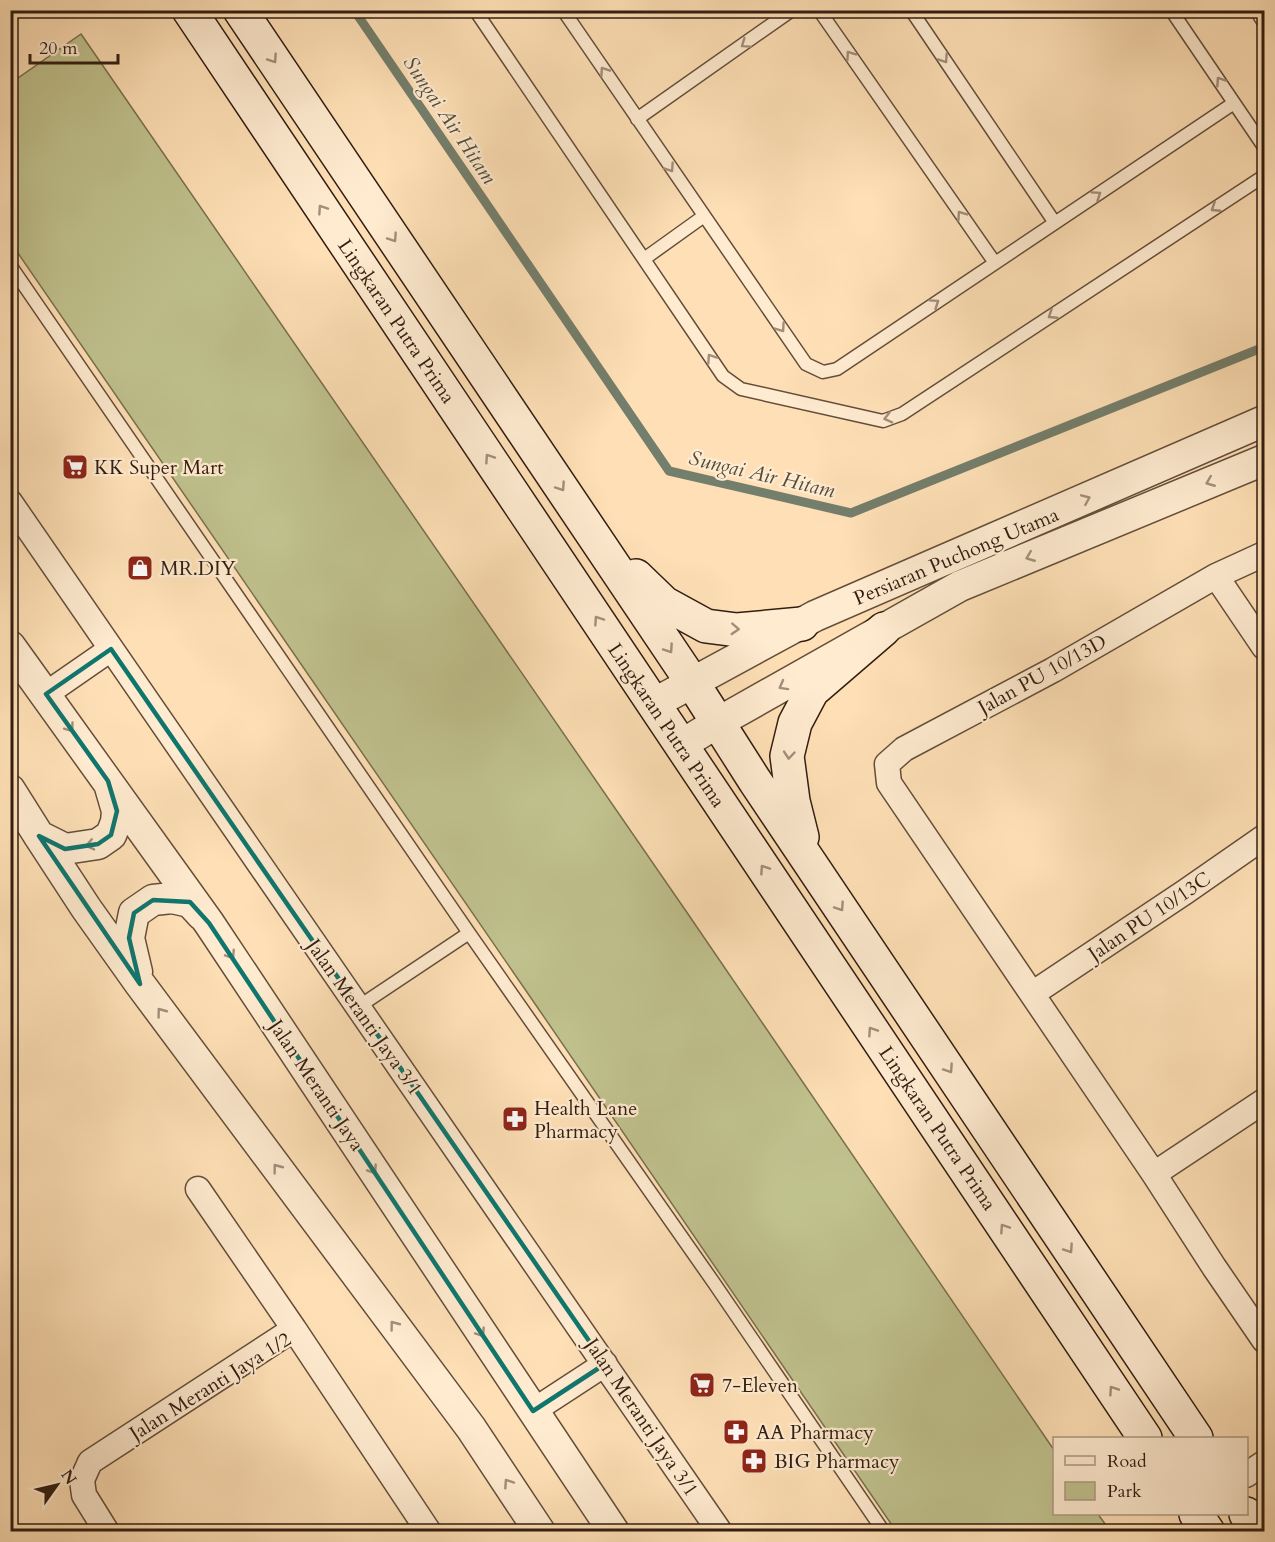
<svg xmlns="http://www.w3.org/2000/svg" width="1275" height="1542" font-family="Cardo,serif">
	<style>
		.green { fill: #c0c28e; stroke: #787050; stroke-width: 1.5 }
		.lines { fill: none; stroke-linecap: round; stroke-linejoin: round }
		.stream { stroke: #747e6c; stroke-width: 9 }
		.service-casing { stroke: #644e3a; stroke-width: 15 }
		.minor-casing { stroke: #644e3a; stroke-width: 27 }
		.tertiary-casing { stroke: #644e3a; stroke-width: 33 }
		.secondary-casing { stroke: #311d11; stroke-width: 36 }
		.service { stroke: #ffebd0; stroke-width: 12 }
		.minor { stroke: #ffebd0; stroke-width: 24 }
		.tertiary { stroke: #ffebd0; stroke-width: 30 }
		.secondary { stroke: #ffebd0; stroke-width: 33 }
		.oneway { stroke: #a28e7a }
		.marked { fill: none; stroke: #0f766e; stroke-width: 4.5; stroke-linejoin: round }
		.labels { text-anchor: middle; stroke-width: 4.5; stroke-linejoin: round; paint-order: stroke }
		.street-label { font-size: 20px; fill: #311d11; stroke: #ffebd0 }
		.poi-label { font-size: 20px; fill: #311d11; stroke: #ffebd0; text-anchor: start }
		.water-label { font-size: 21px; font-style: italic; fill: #534d3e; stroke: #ffebd0 }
	</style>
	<rect width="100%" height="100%" fill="#ffe0b6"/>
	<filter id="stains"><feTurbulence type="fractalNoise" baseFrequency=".00333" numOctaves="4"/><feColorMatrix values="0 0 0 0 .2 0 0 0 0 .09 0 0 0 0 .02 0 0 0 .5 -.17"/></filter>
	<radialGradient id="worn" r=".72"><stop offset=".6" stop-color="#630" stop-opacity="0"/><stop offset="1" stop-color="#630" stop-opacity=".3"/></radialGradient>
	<path class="green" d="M 81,34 L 688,914 L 1054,1450 L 1054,1514 L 1098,1514 L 1110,1531 L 896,1531 L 542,1014 L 11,243 L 11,83 Z"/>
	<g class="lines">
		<path class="stream" d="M 354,10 L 669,471 L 851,513 L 1264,347"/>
		<g class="service-casing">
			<path id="service" d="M 475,10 L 723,376 L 741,389 L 883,421 L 902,414 L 1264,176
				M 563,10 L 806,364 L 823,372 L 837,369 L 1234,103
				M 819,10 L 995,263
				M 911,10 L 1055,223
				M 1171,10 L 1264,147
				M 1256,10 L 1264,23
				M 637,119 L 792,10
				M 644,259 L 704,216
				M 10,265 L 469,933 L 714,1283 L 884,1532
				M 358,1007 L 469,933"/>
		</g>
		<g class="minor-casing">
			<path id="minor" d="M 10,502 L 720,1532
				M 1264,554 L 1216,576 L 1053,670 L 904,749 L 887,764 L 889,783 L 1154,1174 L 1214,1267 L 1264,1340
				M 1216,576 L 1264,647
				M 46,694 L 111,649
				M 1032,994 L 1185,892 L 1264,837
				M 1154,1174 L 1264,1101
				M 198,1189 L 294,1329
				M 533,1411 L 605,1364
				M 1246,1475 L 1264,1463
				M 107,1532 L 84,1495 L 82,1480 L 90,1462 L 294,1329 L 429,1532"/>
		</g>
		<g class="tertiary-casing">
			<path id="tertiary" d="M 10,646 L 209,923 L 614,1532
				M 653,704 L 815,616 L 1264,421
				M 681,745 L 717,723 L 960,586 L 1264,460
				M 10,790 L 39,836 L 86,908 L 140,984 L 471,1428 L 540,1532
				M 39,836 L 65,849 L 98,844 L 111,835 L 116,822 L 117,811 L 110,787
				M 137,972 L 129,938 L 134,913 L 153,900 L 172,898 L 190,902 L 202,915"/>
		</g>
		<g class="secondary-casing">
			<path id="secondary" d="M 189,10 L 1145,1438
				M 240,10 L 692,682 L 755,781 L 1196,1438
				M 636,576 L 664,603 L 706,626 L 737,630 L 802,624
				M 802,837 L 793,801 L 787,756 L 795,723 L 812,691 L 884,629
				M 1196,1514 L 1208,1532
				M 1246,1514 L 1258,1532"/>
		</g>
		<use href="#service" class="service"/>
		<use href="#minor" class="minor"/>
		<use href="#tertiary" class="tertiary"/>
		<use href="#secondary" class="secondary"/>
	</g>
	<defs><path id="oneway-chevron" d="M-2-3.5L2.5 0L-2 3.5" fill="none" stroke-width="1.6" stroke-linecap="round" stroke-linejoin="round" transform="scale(1.5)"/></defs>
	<g class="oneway">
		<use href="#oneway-chevron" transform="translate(745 44) rotate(145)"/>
		<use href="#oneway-chevron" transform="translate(850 55) rotate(-125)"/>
		<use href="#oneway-chevron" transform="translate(273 59) rotate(56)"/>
		<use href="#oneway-chevron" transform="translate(944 59) rotate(56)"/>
		<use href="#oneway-chevron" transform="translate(604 71) rotate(-124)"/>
		<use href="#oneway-chevron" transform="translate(1220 81) rotate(-124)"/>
		<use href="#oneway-chevron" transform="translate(670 168) rotate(56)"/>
		<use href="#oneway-chevron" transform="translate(1097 195) rotate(-34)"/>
		<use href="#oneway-chevron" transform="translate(1215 208) rotate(147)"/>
		<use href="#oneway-chevron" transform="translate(322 209) rotate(-124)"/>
		<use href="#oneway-chevron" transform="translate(961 215) rotate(-125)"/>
		<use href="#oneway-chevron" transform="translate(393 238) rotate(56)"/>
		<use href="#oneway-chevron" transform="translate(935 303) rotate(-34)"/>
		<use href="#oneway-chevron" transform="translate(1052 315) rotate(147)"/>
		<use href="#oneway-chevron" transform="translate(781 328) rotate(55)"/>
		<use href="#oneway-chevron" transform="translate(711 358) rotate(-124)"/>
		<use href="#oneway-chevron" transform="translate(888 418) rotate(166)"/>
		<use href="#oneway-chevron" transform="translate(489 458) rotate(-124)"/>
		<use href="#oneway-chevron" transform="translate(1210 482) rotate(158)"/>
		<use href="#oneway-chevron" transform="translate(561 487) rotate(56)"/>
		<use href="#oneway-chevron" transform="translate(1086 499) rotate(-23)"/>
		<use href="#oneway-chevron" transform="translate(1030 557) rotate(158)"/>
		<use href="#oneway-chevron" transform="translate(598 620) rotate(-124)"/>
		<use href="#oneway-chevron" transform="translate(735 629) rotate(3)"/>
		<use href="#oneway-chevron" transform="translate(669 649) rotate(56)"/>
		<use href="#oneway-chevron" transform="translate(783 686) rotate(151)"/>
		<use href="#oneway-chevron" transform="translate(70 728) rotate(54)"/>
		<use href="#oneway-chevron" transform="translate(789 755) rotate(95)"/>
		<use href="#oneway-chevron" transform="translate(90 845) rotate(167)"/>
		<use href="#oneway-chevron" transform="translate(764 869) rotate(-124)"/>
		<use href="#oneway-chevron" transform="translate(840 907) rotate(56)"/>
		<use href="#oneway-chevron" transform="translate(231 955) rotate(57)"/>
		<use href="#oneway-chevron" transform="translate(161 1012) rotate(-127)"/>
		<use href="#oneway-chevron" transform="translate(872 1031) rotate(-124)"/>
		<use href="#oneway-chevron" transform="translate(949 1069) rotate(56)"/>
		<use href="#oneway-chevron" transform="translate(277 1168) rotate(-127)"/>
		<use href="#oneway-chevron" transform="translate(373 1170) rotate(56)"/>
		<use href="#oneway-chevron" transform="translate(1004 1228) rotate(-124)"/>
		<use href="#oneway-chevron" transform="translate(1069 1249) rotate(56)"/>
		<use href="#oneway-chevron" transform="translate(394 1325) rotate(-127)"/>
		<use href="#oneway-chevron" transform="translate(481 1333) rotate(56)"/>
		<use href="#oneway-chevron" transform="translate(1113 1390) rotate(-124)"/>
		<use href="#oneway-chevron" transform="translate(508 1483) rotate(-124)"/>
	</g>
	<path class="marked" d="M 111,649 L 605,1364 L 533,1411 L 209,923 L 190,902 L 153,900 L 134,913 L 129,938 L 140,984 L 39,836 L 65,849 L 98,844 L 111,835 L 117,811 L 108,781 L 46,694 Z"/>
	<defs>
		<g id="supermarket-square" transform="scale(1.35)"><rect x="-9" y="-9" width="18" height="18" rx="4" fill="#8f2418" stroke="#ffebd0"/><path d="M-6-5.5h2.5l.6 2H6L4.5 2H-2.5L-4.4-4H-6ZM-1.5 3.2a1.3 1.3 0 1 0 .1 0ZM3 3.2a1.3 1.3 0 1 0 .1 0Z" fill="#fff"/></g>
		<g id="shop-square" transform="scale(1.35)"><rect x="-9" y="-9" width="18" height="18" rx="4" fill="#8f2418" stroke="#ffebd0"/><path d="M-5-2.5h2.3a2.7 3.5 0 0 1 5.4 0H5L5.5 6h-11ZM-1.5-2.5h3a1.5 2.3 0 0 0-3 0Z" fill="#fff"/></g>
		<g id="pharmacy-square" transform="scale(1.35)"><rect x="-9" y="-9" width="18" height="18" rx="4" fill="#8f2418" stroke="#ffebd0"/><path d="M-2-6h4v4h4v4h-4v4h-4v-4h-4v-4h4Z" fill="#fff"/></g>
	</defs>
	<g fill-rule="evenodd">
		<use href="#supermarket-square" x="75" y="467"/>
		<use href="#shop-square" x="140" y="568"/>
		<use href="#pharmacy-square" x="515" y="1119"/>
		<use href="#supermarket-square" x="702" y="1385"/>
		<use href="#pharmacy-square" x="736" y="1432"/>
		<use href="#pharmacy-square" x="754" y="1461"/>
	</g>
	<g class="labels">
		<g class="street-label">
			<text transform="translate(397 321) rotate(56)" y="7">Lingkaran Putra Prima</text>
			<text transform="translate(956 556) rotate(-23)" y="7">Persiaran Puchong Utama</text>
			<text transform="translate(1042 674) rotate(-29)" y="7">Jalan PU 10/13D</text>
			<text transform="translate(667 725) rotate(56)" y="7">Lingkaran Putra Prima</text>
			<text transform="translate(1149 916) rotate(-34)" y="7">Jalan PU 10/13C</text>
			<text transform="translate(365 1017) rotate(55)" y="7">Jalan Meranti Jaya 3/1</text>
			<text transform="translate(317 1085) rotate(56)" y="7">Jalan Meranti Jaya</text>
			<text transform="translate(938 1128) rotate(56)" y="7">Lingkaran Putra Prima</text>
			<text transform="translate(210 1386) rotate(-32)" y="7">Jalan Meranti Jaya 1/2</text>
			<text transform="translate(642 1417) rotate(56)" y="7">Jalan Meranti Jaya 3/1</text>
		</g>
		<g class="poi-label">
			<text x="94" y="474">KK Super Mart</text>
			<text x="160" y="575">MR.DIY</text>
			<text x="534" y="1115">Health Lane<tspan x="534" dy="23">Pharmacy</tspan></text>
			<text x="722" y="1392">7-Eleven</text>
			<text x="756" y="1439">AA Pharmacy</text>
			<text x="774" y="1468">BIG Pharmacy</text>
		</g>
		<g class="water-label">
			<text transform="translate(450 120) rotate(56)" y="7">Sungai Air Hitam</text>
			<text transform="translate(762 474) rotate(13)" y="7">Sungai Air Hitam</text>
		</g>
	</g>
	<rect width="1275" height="1542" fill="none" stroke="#ffe0b6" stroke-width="36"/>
	<rect x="12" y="12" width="1251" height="1518" fill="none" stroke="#311d11" stroke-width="3"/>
	<rect x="18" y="18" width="1239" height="1506" fill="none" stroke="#311d11" stroke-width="1.5"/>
	<rect x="1053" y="1437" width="195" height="78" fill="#ffebd0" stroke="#ad9984" stroke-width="1.5"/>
	<rect x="1065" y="1456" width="30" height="9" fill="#ffebd0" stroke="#ad9984" stroke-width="1.5"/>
	<text x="1107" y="1467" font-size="18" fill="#311d11">Road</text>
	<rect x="1065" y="1482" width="30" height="18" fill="#c0c28e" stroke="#ad9984" stroke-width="1.5"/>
	<text x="1107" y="1497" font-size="18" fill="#311d11">Park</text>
	<g transform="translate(57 1485) rotate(56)" stroke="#ffebd0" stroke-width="4.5" paint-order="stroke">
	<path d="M0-4.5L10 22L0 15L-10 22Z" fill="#311d11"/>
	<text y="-9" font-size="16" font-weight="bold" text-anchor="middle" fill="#311d11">N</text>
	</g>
	<path d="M30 54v9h88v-9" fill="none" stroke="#311d11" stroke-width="3"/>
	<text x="39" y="54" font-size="18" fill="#311d11" stroke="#ffebd0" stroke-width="4.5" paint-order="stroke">20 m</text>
	<rect width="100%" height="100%" filter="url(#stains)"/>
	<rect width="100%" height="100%" fill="url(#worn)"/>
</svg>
